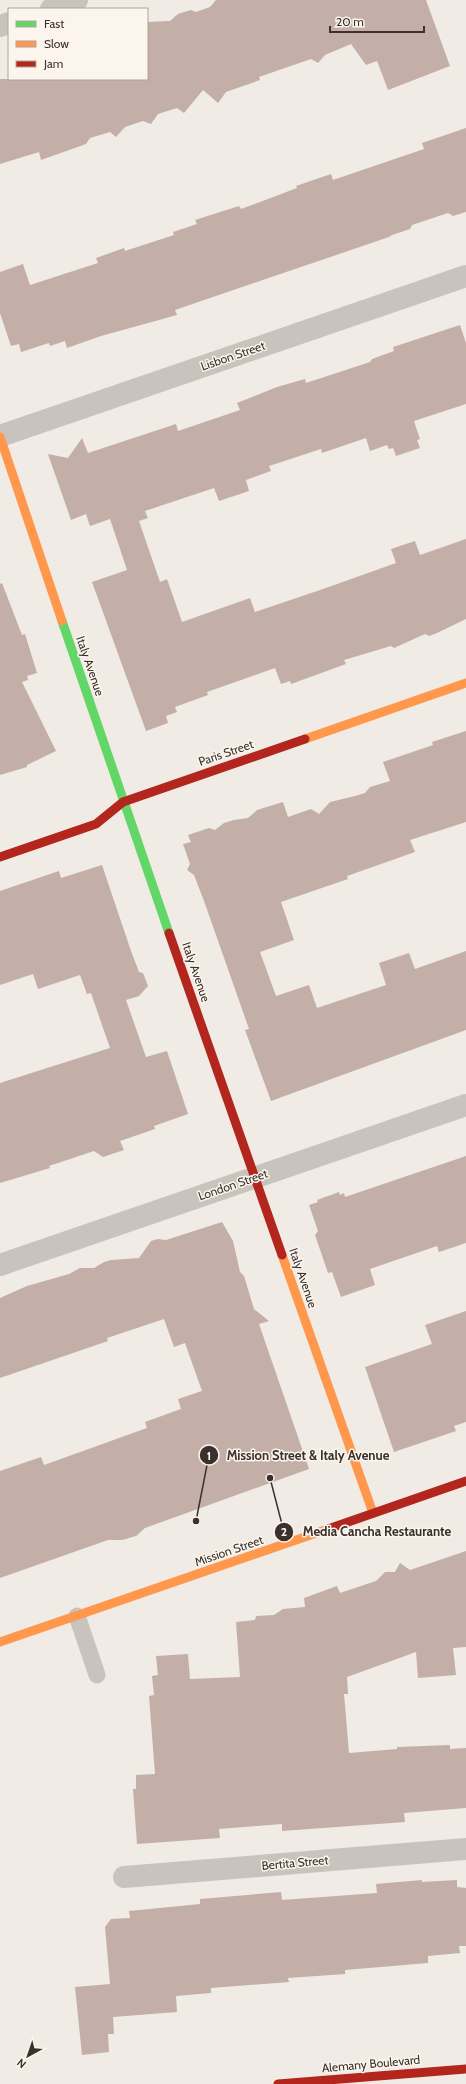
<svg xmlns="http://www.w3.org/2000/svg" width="466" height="2084" font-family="Cabin,sans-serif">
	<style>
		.building { fill: #c3afa7 }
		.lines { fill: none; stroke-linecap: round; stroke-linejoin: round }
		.lane { stroke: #c9c3be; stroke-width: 17 }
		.street { stroke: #c9c3be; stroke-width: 22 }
		.fast { stroke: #63d668; stroke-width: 9 }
		.slow { stroke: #ff974d; stroke-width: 9 }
		.jam { stroke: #b3261e; stroke-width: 9 }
		.labels { text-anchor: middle; stroke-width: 3; stroke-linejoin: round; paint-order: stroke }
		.street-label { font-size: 12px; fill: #3b302b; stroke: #fbf5ee }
		.leader { fill: none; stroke: #3b302b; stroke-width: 1.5 }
		.callout-dot { fill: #3b302b; stroke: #fbf5ee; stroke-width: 1.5 }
		.mark-label { font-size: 12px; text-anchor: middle; font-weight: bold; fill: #fff }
		.callout-label { font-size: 13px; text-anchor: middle; font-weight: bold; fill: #3b302b; stroke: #fbf5ee; stroke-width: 3; stroke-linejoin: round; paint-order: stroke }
	</style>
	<rect width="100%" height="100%" fill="#f0ebe5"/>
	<path class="building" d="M 216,0 L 426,0 L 450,66 L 388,90 L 377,61 L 366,65 L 351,44 L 325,55 L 318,63 L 311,59 L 259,77 L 260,80 L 226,92 L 218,103 L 203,90 L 184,113 L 177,108 L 158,114 L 151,124 L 143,121 L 125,127 L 116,137 L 110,132 L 90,138 L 86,144 L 41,160 L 39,152 L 0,164 L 0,79 L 147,79 L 147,22 L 170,21 L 178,14 L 191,10 L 196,12 L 210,7 Z
		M 466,128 L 466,212 L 453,216 L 448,213 L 412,225 L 410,229 L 392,235 L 389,237 L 175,310 L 177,315 L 101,336 L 67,348 L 65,341 L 50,346 L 49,343 L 21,352 L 19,344 L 11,346 L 0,313 L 0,272 L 23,264 L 30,285 L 98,263 L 96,258 L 124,248 L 125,251 L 174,235 L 173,232 L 197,224 L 195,220 L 239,206 L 241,209 L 297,188 L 296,186 L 331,174 L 333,180 L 424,149 L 422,143 Z
		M 460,325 L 466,343 L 466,404 L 414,421 L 420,439 L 417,440 L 420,448 L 396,456 L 393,448 L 389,449 L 387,445 L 370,451 L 366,438 L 322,453 L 321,449 L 269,466 L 271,471 L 246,480 L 249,491 L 219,501 L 214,488 L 145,511 L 148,518 L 139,521 L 160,582 L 167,579 L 182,622 L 250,598 L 255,612 L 323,589 L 396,563 L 391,549 L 415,541 L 420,555 L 466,539 L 466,619 L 437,633 L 429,636 L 425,634 L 394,648 L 391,646 L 344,660 L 346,664 L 291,684 L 290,681 L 281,684 L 275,668 L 207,692 L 208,695 L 175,707 L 177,712 L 166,716 L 168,723 L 146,731 L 92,582 L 127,570 L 110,519 L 90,526 L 86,514 L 71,520 L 48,454 L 68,458 L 82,438 L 88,453 L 176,424 L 178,431 L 240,410 L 237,403 L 277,387 L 305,379 L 306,383 L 370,362 L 372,359 L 394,351 L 393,347 Z
		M 2,583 L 22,635 L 25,634 L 37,673 L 27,676 L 28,680 L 22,682 L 56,751 L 27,765 L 27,767 L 0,775 L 0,584 Z
		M 466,731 L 466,822 L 410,840 L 415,852 L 347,876 L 348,879 L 281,902 L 294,940 L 260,952 L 276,996 L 309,985 L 317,1008 L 386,985 L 379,963 L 409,953 L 415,969 L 466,951 L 466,1030 L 271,1101 L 245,1030 L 249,1029 L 204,901 L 194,875 L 187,870 L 190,864 L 183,844 L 191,842 L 188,835 L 209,828 L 215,830 L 224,823 L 234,820 L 248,818 L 257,810 L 283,802 L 288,817 L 311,809 L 319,814 L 330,802 L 355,796 L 365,793 L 370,787 L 390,781 L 383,762 L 433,745 L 432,742 Z
		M 102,865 L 131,951 L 139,972 L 143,973 L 148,986 L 139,996 L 126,1000 L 146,1057 L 167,1051 L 188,1114 L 154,1126 L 155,1129 L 120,1141 L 124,1150 L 103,1157 L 94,1151 L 49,1166 L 50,1168 L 0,1183 L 0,1083 L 110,1048 L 91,993 L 87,994 L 80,975 L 38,989 L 33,974 L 0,985 L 0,891 L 59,871 L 61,878 Z
		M 466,1156 L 466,1243 L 439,1252 L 437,1246 L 370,1269 L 375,1285 L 341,1297 L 332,1272 L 328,1273 L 315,1235 L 318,1231 L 309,1205 L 318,1202 L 317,1200 L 339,1192 L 340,1195 L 344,1193 L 345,1197 Z
		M 222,1222 L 233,1241 L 240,1272 L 244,1276 L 254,1309 L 269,1321 L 259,1324 L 309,1469 L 145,1528 L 136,1536 L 122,1540 L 108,1540 L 0,1578 L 0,1471 L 41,1457 L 44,1465 L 147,1428 L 145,1422 L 181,1409 L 178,1399 L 202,1391 L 185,1343 L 174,1347 L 164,1319 L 107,1338 L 108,1341 L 0,1378 L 0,1298 L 27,1286 L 69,1274 L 80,1268 L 94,1268 L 104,1262 L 111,1260 L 139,1258 L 151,1241 L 158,1239 L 166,1240 Z
		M 466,1311 L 466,1422 L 454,1426 L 456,1431 L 394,1452 L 365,1367 L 432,1344 L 425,1325 Z
		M 466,1551 L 466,1647 L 453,1648 L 456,1675 L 418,1678 L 416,1652 L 347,1677 L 348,1694 L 344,1694 L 349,1753 L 397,1749 L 397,1747 L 450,1745 L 450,1749 L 466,1748 L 466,1808 L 404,1813 L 405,1822 L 282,1831 L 282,1824 L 219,1829 L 220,1838 L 137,1844 L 133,1789 L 136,1789 L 136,1775 L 155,1774 L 149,1696 L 154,1695 L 152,1676 L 158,1675 L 156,1656 L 188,1654 L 190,1679 L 240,1677 L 236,1622 L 255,1620 L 256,1616 L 274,1615 L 283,1609 L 305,1607 L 304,1598 L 337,1586 L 340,1593 L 376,1581 L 385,1572 L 395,1572 L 400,1563 L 410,1570 Z
		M 422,1880 L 422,1882 L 457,1880 L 457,1887 L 466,1888 L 466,1946 L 459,1946 L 460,1953 L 428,1956 L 428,1963 L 345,1970 L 345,1974 L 288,1978 L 289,1982 L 211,1988 L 211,1993 L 176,1996 L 177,2012 L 113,2017 L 114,2034 L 108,2034 L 109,2052 L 82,2055 L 75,1987 L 110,1984 L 105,1927 L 111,1919 L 130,1918 L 129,1911 L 200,1904 L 200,1899 L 281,1892 L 282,1900 L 377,1893 L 376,1884 Z"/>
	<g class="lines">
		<path class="lane" d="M 77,1616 L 97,1675"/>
		<path class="street" d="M 51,9 L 77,0
			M 0,26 L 9,23
			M 0,436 L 466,276
			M 0,1265 L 466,1105
			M 124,1877 L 466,1849"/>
		<path class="fast" d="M 62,621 L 169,933"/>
		<path class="slow" d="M 0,437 L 62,621
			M 305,739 L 466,683
			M 282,1255 L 373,1513
			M 0,1642 L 328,1529"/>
		<path class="jam" d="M 0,857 L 96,824 L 123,802 L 305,739
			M 169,933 L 282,1255
			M 328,1529 L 466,1481
			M 278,2084 L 466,2069"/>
	</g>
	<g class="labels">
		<g class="street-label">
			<text transform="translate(233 356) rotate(-19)" y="4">Lisbon Street</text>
			<text transform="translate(90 666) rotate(71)" y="4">Italy Avenue</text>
			<text transform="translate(226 753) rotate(-19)" y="4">Paris Street</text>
			<text transform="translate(196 972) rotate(71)" y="4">Italy Avenue</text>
			<text transform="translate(233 1185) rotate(-19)" y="4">London Street</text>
			<text transform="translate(303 1278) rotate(71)" y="4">Italy Avenue</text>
			<text transform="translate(229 1551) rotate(-19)" y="4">Mission Street</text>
			<text transform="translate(295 1863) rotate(-5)" y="4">Bertita Street</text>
			<text transform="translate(371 2064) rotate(-5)" y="4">Alemany Boulevard</text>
		</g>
	</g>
	<path class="leader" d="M196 1521L209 1455M270 1478L284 1532"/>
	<g class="callout-dot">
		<circle cx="196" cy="1521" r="4"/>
		<circle cx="270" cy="1478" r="4"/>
		<circle cx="209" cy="1455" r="10"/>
		<circle cx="284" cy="1532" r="10"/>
	</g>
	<g class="mark-label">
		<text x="209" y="1460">1</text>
		<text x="284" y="1536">2</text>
	</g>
	<g class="callout-label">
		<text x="308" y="1460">Mission Street &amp; Italy Avenue</text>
		<text x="377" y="1536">Media Cancha Restaurante</text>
	</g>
	<rect x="8" y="8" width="140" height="72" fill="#fbf5ee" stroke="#aea6a0"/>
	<rect x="16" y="21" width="20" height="6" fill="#63d668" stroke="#aea6a0"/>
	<text x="44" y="28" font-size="12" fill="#3b302b">Fast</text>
	<rect x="16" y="41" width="20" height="6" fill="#ff974d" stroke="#aea6a0"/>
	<text x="44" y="48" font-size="12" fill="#3b302b">Slow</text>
	<rect x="16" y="61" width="20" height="6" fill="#b3261e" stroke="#aea6a0"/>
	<text x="44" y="68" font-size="12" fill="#3b302b">Jam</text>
	<g transform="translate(28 2056) rotate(220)" stroke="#fbf5ee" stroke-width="3" paint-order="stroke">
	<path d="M0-3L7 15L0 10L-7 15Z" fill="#3b302b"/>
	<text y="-6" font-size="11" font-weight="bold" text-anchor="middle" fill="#3b302b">N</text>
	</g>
	<path d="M330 26v6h94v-6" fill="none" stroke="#3b302b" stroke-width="2"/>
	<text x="336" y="26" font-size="12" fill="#3b302b" stroke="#fbf5ee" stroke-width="3" paint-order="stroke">20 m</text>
</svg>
